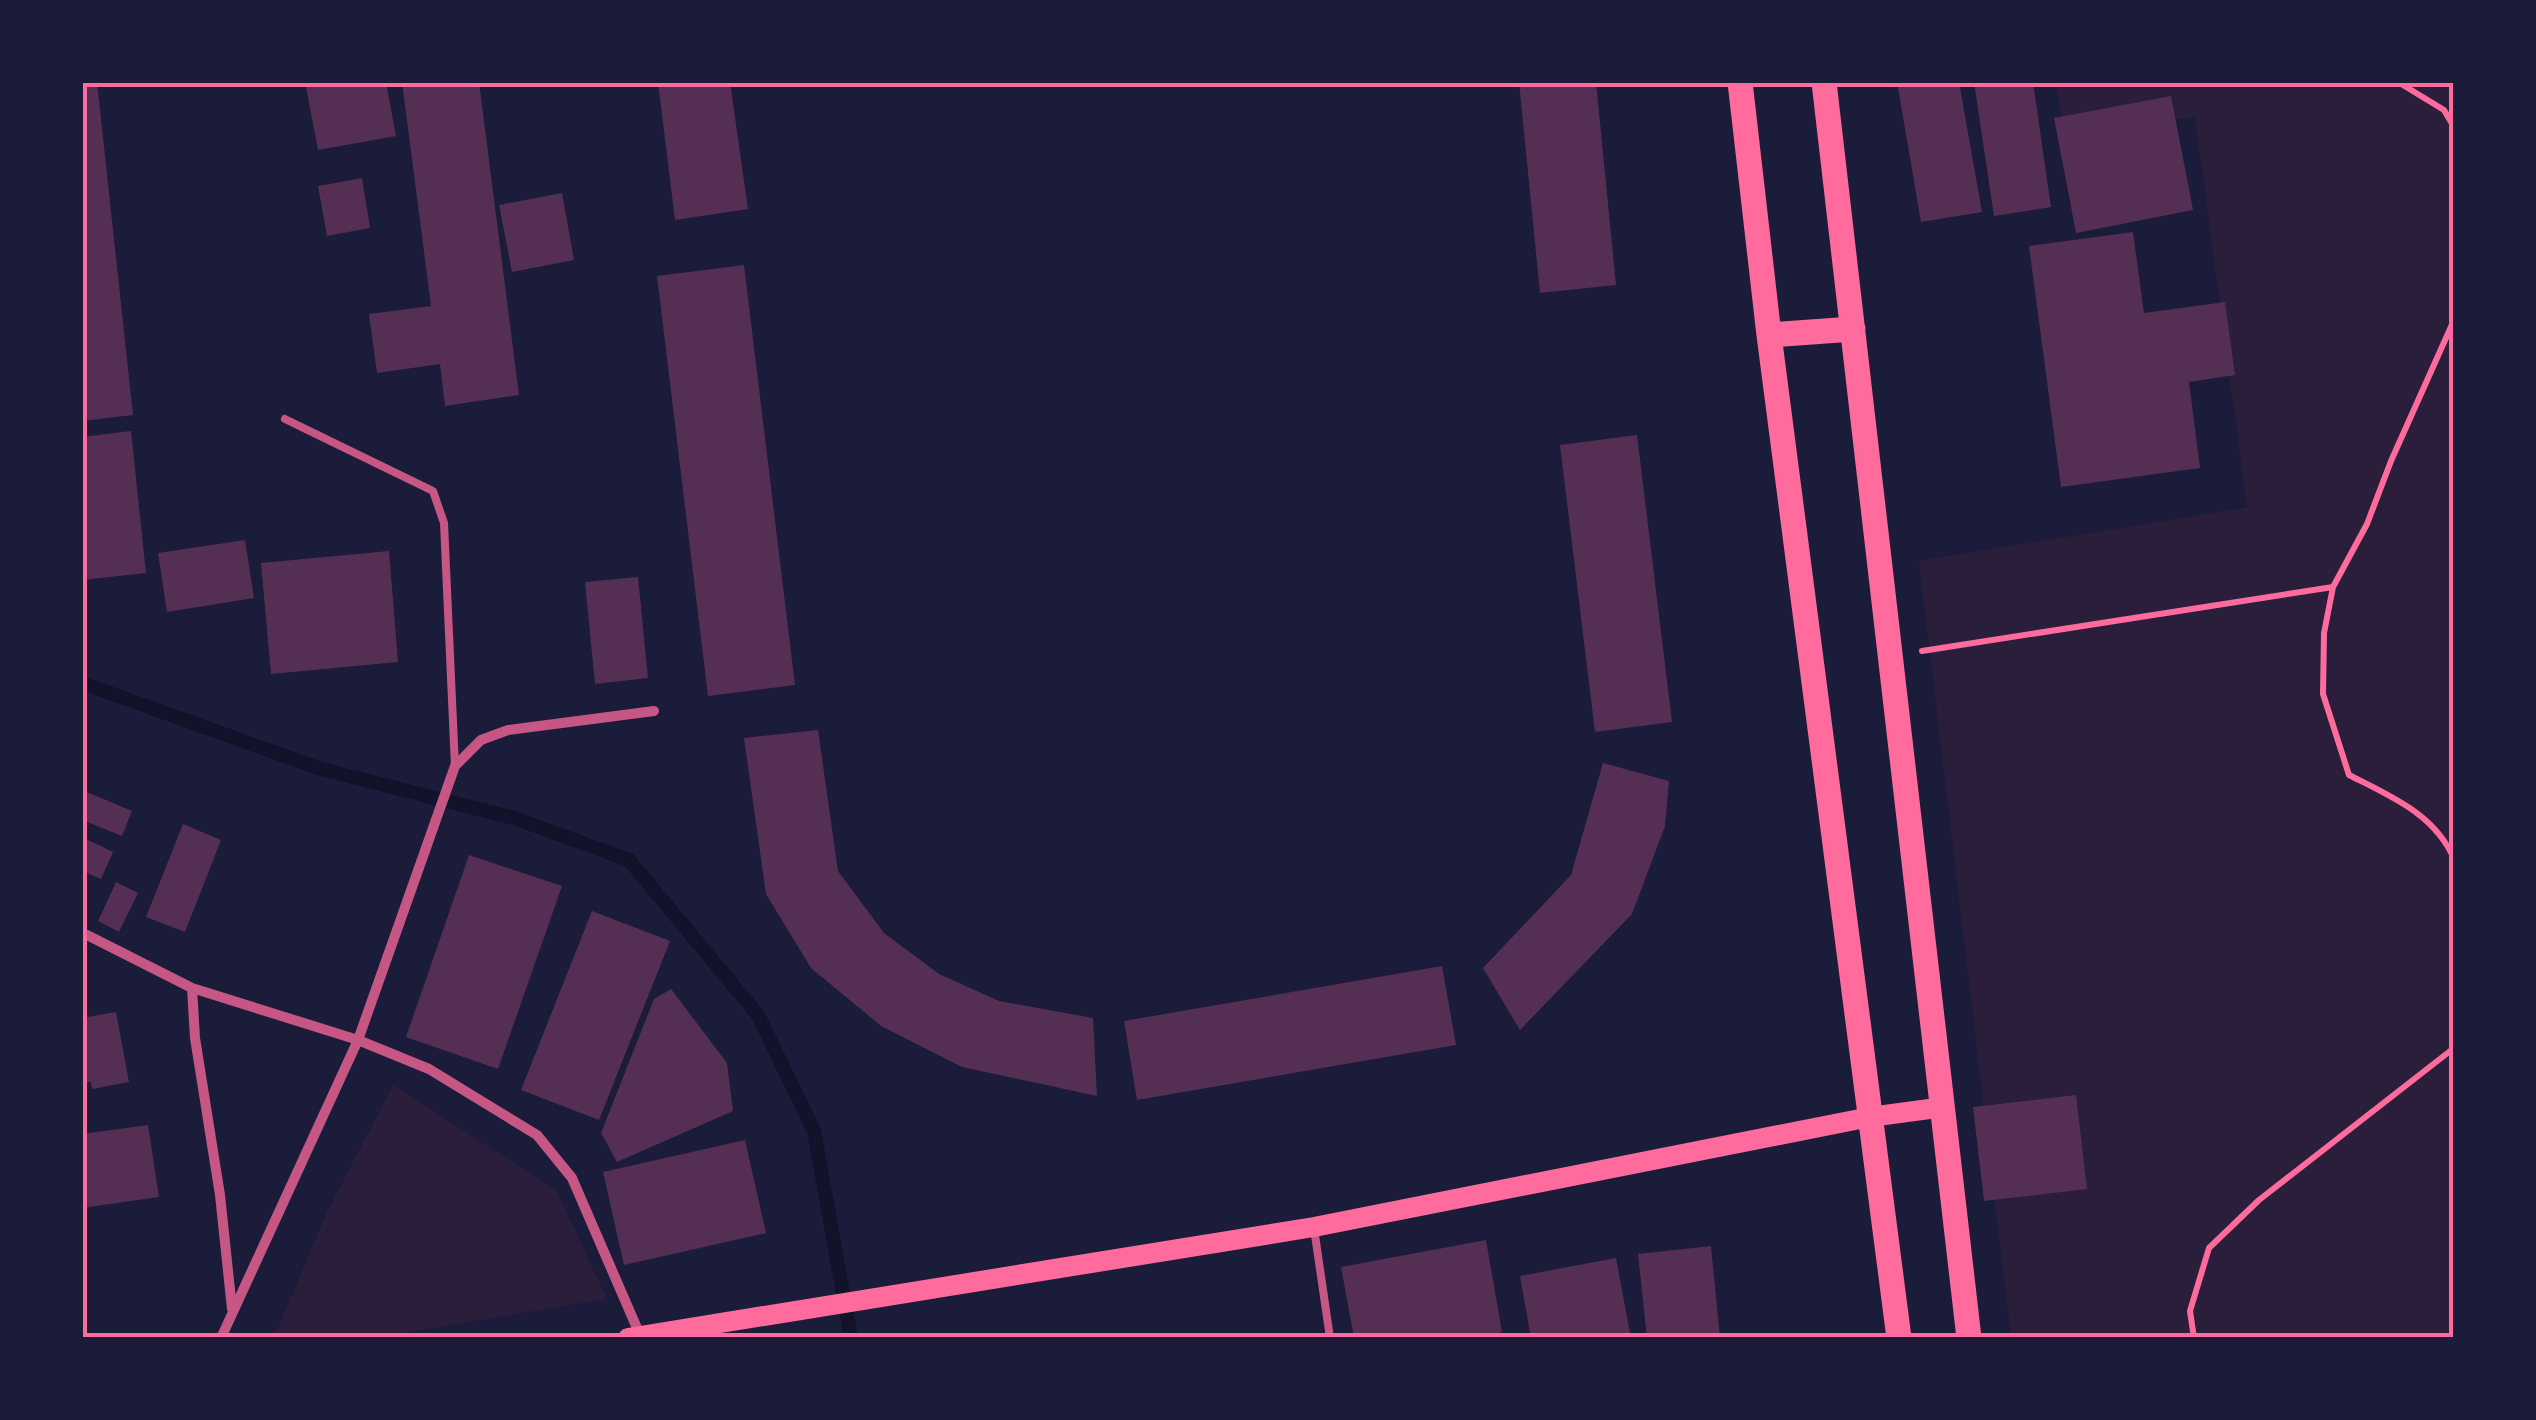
<svg xmlns="http://www.w3.org/2000/svg" width="2536" height="1420" font-family="Commissioner,sans-serif">
	<style>
		.green { fill: #2a1e3b }
		.lines { fill: none; stroke-linecap: round; stroke-linejoin: round }
		.stream { stroke: #12122b; stroke-width: 14 }
		.building { fill: #542f53 }
		.path { stroke: #ff6b9d; stroke-width: 6 }
		.service { stroke: #c65784; stroke-width: 8 }
		.minor { stroke: #c65784; stroke-width: 10 }
		.secondary { stroke: #ff6b9d; stroke-width: 20 }
		.primary { stroke: #ff6b9d; stroke-width: 25 }
		.neatline { fill: none; stroke: #ff6b9d; stroke-width: 4 }
	</style>
	<rect width="100%" height="100%" fill="#1b1b3a"/>
	<path class="green" d="M 2056,83 L 2453,83 L 2453,1337 L 2011,1337 L 1919,561 L 2247,507 L 2195,117 L 2064,134 Z
		M 393,1085 L 557,1191 L 607,1299 L 380,1337 L 274,1337 L 328,1210 Z"/>
	<g class="lines">
		<path class="stream" d="M 82,683 L 321,769 L 514,818 L 629,860 L 758,1015 L 814,1131 L 851,1338"/>
	</g>
	<path class="building" d="M 82,82 L 97,82 L 133,415 L 82,421 Z
		M 305,82 L 386,82 L 396,136 L 318,150 Z
		M 402,82 L 479,82 L 519,395 L 445,406 L 440,364 L 377,373 L 369,314 L 431,306 Z
		M 658,82 L 730,82 L 748,209 L 675,220 Z
		M 1519,82 L 1596,82 L 1616,285 L 1540,293 Z
		M 1897,82 L 1959,82 L 1982,212 L 1921,222 Z
		M 1974,82 L 2033,82 L 2051,207 L 1994,216 Z
		M 2171,96 L 2193,210 L 2076,233 L 2054,118 Z
		M 362,178 L 370,228 L 327,236 L 318,186 Z
		M 562,193 L 574,260 L 512,272 L 499,205 Z
		M 2133,232 L 2144,313 L 2225,302 L 2235,375 L 2189,382 L 2200,468 L 2061,487 L 2029,246 Z
		M 744,265 L 795,685 L 708,696 L 657,276 Z
		M 131,431 L 146,573 L 82,580 L 82,437 Z
		M 1637,435 L 1672,722 L 1595,732 L 1560,445 Z
		M 245,540 L 254,598 L 167,612 L 158,553 Z
		M 389,551 L 398,662 L 271,674 L 261,563 Z
		M 638,577 L 648,678 L 595,684 L 585,582 Z
		M 818,730 L 838,871 L 884,933 L 939,974 L 999,1001 L 1093,1018 L 1097,1096 L 962,1067 L 881,1026 L 811,968 L 766,894 L 744,738 Z
		M 1603,763 L 1669,781 L 1665,826 L 1632,914 L 1520,1030 L 1483,968 L 1571,875 Z
		M 82,790 L 132,811 L 122,836 L 82,820 Z
		M 183,824 L 221,840 L 185,932 L 146,917 Z
		M 82,837 L 113,852 L 101,879 L 85,872 L 82,878 Z
		M 469,855 L 562,886 L 498,1069 L 406,1037 Z
		M 116,882 L 138,893 L 119,932 L 98,921 Z
		M 592,911 L 670,941 L 599,1120 L 521,1090 Z
		M 1442,966 L 1456,1045 L 1137,1100 L 1124,1021 Z
		M 671,989 L 727,1063 L 733,1111 L 617,1162 L 601,1133 L 654,999 Z
		M 116,1012 L 129,1082 L 92,1089 L 91,1082 L 82,1083 L 82,1058 L 87,1057 L 82,1018 Z
		M 2076,1095 L 2087,1189 L 1984,1201 L 1973,1107 Z
		M 148,1125 L 159,1197 L 82,1208 L 82,1134 Z
		M 745,1140 L 766,1233 L 624,1265 L 603,1172 Z
		M 1486,1240 L 1502,1332 L 1475,1338 L 1354,1338 L 1341,1267 Z
		M 1711,1246 L 1720,1338 L 1647,1338 L 1638,1254 Z
		M 1616,1258 L 1630,1333 L 1602,1338 L 1531,1338 L 1520,1276 Z"/>
	<g class="lines">
		<path class="path" d="M 2398,82 L 2444,110 L 2454,127
			M 2454,320 L 2391,461 L 2367,524 L 2333,587 L 2324,633 L 2323,694 L 2349,775 C 2390,796 2435,814 2454,859
			M 1922,651 L 2333,587
			M 2194,1338 L 2190,1311 L 2209,1248 L 2259,1200 L 2454,1048"/>
		<path class="service" d="M 285,419 L 433,491 L 444,523 L 455,766
			M 1314,1228 L 1330,1338"/>
		<path class="minor" d="M 87,935 L 192,988 L 358,1040 L 429,1069 L 537,1135 L 572,1178 L 640,1335
			M 192,988 L 195,1038 L 220,1195 L 232,1309
			M 221,1338 L 358,1040 L 455,766 L 481,740 L 508,730 L 654,711"/>
		<path class="secondary" d="M 628,1338 L 1314,1227 L 1870,1117 L 1944,1107"/>
		<path class="primary" d="M 1740,82 L 1769,335 L 1899,1338
			M 1824,82 L 1969,1338
			M 1769,335 L 1853,329"/>
	</g>
	<rect width="2536" height="1420" fill="none" stroke="#1b1b3a" stroke-width="170"/>
	<rect x="85" y="85" width="2366" height="1250" class="neatline"/>
</svg>
